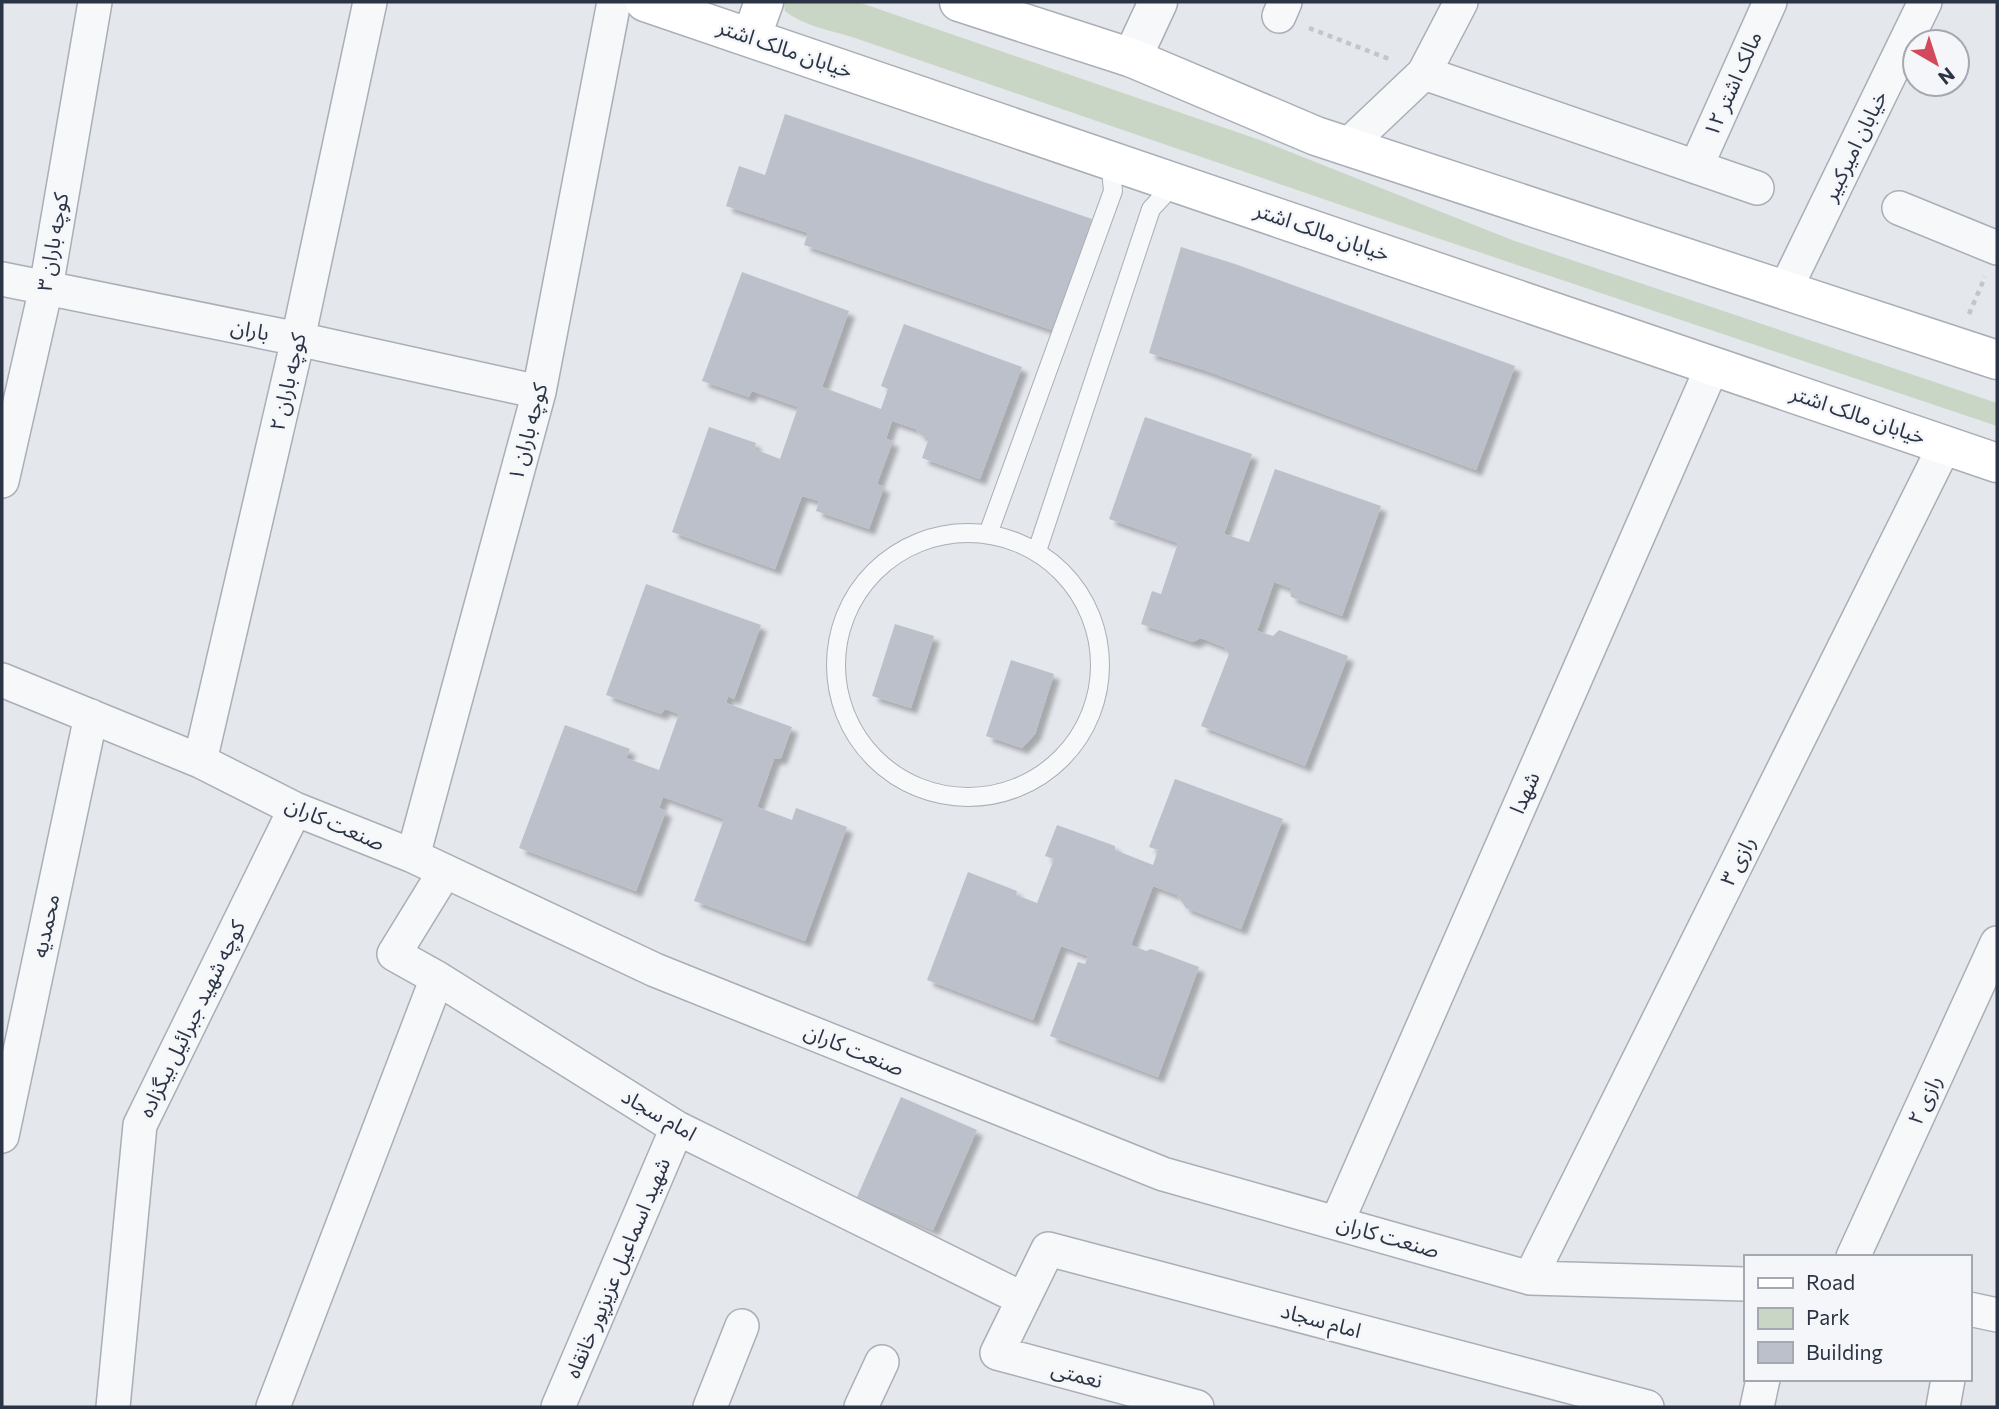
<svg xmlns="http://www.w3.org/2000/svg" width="1999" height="1409" font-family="Commissioner,'Noto Sans Arabic',sans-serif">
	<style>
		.green { fill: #c9d6c5 }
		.building { fill: #bbc0ca; filter: url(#shadow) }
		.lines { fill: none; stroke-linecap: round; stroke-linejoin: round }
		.service-casing { stroke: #a9aeb7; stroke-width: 20 }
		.minor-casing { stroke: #a9aeb7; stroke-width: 36 }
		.tertiary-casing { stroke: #a9aeb7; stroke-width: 41 }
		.secondary-casing { stroke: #a9aeb7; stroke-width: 41 }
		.path { stroke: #c2c5cb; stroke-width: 4.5; stroke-dasharray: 5 5; stroke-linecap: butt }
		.service { stroke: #f7f8fa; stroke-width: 18 }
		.minor { stroke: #f7f8fa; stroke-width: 33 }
		.tertiary { stroke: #f7f8fa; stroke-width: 38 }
		.secondary { stroke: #fff; stroke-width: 38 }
		.labels { text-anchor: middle; stroke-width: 5; stroke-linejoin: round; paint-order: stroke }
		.street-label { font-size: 21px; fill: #2b3445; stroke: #f4f6f9 }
	</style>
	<defs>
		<filter id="shadow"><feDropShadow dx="6" dy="6" stdDeviation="2" flood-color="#0004"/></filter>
	</defs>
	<rect width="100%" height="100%" fill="#e4e7ec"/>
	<path class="green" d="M 784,2 L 858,2 L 1260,140 L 1512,240 L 1997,403 L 1997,426 L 1434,237 L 852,37 C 829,30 804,26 785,11 Z"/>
	<path class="building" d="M 785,114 L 1092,219 L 1052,330 L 804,245 L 808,233 L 726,206 L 739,166 L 765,175 Z
		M 1181,247 L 1235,264 L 1515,366 L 1476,470 L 1204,370 L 1149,353 Z
		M 742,272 L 849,311 L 822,387 L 881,409 L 888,389 L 881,386 L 904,324 L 1022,367 L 980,479 L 922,458 L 929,438 L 921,435 L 916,429 L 892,421 L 886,439 L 893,441 L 877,484 L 884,487 L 869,529 L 816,511 L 819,501 L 802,496 L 775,569 L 672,532 L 709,427 L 756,443 L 754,449 L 780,459 L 798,407 L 752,391 L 749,397 L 702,381 Z
		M 1145,417 L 1252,454 L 1224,534 L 1249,542 L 1275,469 L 1381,506 L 1342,616 L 1291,597 L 1290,588 L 1274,582 L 1257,631 L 1273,636 L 1279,630 L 1348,656 L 1305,766 L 1201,726 L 1229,654 L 1224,647 L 1201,638 L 1193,642 L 1141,624 L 1152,591 L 1161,594 L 1178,543 L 1109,519 Z
		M 646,584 L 761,625 L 734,699 L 728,696 L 726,703 L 792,727 L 781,758 L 774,759 L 757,807 L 792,820 L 796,808 L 847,827 L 805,941 L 694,901 L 724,819 L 663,797 L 659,808 L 666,811 L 636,891 L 519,848 L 565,725 L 630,749 L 626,758 L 659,770 L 679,714 L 665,709 L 661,714 L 606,695 Z
		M 895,624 L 934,636 L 911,708 L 872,696 Z
		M 1011,660 L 1054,674 L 1035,734 L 1022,748 L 986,736 Z
		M 1175,779 L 1283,819 L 1241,929 L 1186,908 L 1177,895 L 1153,886 L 1131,945 L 1146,951 L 1151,949 L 1199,967 L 1158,1077 L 1050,1036 L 1078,962 L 1085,964 L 1088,956 L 1061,946 L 1033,1020 L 927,980 L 968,872 L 1017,891 L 1016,895 L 1037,903 L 1054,859 L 1045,856 L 1057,825 L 1115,846 L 1115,850 L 1153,865 L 1158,850 L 1149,847 Z
		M 901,1097 L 977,1130 L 933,1230 L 857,1197 Z"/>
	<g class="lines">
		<g class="service-casing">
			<path id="service" d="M836 665a132 132 0 1 1 264 0a132 132 0 1 1-264 0Z
				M 988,534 L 1113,191 L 1110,160
				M 1037,551 L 1151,209 L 1176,182"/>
		</g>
		<g class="minor-casing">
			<path id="minor" d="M 1279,16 L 1285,2
				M 1424,73 L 1757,188
				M 1347,146 L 1424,73 L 1461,2
				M 1696,167 L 1770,2
				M 1899,208 L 1997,248
				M 2,279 L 298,339 L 539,392
				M 1785,290 L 1925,2
				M 2,481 L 46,288 L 95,2
				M 2,680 L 200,761 L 295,809 L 413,856 L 655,970 L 1163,1174 L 1530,1278 L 1745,1284
				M 200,761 L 298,339 L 370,2
				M 413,856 L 539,392 L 614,2
				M 445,871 L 394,954 L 437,978 L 677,1128 L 1023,1299
				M 2,1136 L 91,716
				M 1337,1222 L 1713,365
				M 1853,1257 L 1997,943
				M 1530,1278 L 1945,445
				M 1969,1309 L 1997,1315
				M 113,1407 L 140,1125 L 295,809
				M 273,1407 L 437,978
				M 558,1407 L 677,1128
				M 710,1407 L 742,1326
				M 861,1407 L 882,1362
				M 1197,1407 L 997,1353 L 1048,1249 L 1647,1407
				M 1757,1407 L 1763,1379
				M 1943,1407 L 1948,1379"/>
		</g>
		<g class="tertiary-casing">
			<path id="tertiary" d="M 1132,58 L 1158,2"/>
		</g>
		<g class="secondary-casing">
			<path id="secondary" d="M 645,2 L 1997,463
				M 959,2 L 1132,58 L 1316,136 L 1997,360
				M 751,38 L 764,2"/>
		</g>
		<path class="path" d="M 1309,28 L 1389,59
			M 1969,314 L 1985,277"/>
		<use href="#service" class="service"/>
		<use href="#minor" class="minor"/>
		<use href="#tertiary" class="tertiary"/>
		<use href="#secondary" class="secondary"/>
	</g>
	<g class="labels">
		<g class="street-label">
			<text transform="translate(785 49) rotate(19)" y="7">خیابان مالک اشتر</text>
			<text transform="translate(1733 84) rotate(-66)" y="7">مالک اشتر ۱۲</text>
			<text transform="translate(1855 146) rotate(-64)" y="7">خیابان امیرکبیر</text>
			<text transform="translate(1322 232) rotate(19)" y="7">خیابان مالک اشتر</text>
			<text transform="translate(53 242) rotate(-80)" y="7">کوچه باران ۳</text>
			<text transform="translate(250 330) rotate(11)" y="7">باران</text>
			<text transform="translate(288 382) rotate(-77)" y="7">کوچه باران ۲</text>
			<text transform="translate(1858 415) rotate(19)" y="7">خیابان مالک اشتر</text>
			<text transform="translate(528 432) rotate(-75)" y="7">کوچه باران ۱</text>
			<text transform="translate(1525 793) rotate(-66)" y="7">شهدا</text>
			<text transform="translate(335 824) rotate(23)" y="7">صنعت کاران</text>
			<text transform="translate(1738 861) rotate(-63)" y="7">رازی ۳</text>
			<text transform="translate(46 926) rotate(-78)" y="7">محمدیه</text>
			<text transform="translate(192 1019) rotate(-64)" y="7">کوچه شهید جبرائیل بیگزاده</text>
			<text transform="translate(854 1050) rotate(22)" y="7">صنعت کاران</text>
			<text transform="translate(1925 1100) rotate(-65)" y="7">رازی ۲</text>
			<text transform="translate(659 1115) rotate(30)" y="7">امام سجاد</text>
			<text transform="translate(1388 1237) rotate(16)" y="7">صنعت کاران</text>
			<text transform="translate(618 1268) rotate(-67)" y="7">شهید اسماعیل عزیزپور خانقاه</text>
			<text transform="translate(1321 1321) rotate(15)" y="7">امام سجاد</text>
			<text transform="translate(1077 1375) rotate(15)" y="7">نعمتی</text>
		</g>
	</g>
	<rect width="1999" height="1409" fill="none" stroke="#2b3445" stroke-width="7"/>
	<rect x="1744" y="1255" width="228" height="126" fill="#f4f6f9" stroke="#a4a8b1" stroke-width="2"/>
	<rect x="1758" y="1278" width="35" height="10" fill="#ffffff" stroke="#a4a8b1" stroke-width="2"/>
	<text x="1806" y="1290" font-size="21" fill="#2b3445">Road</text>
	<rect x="1758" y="1308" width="35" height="21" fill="#c9d6c5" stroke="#a4a8b1" stroke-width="2"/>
	<text x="1806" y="1325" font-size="21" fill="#2b3445">Park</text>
	<rect x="1758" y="1342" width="35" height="21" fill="#bbc0ca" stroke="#a4a8b1" stroke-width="2"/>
	<text x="1806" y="1360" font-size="21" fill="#2b3445">Building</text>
	<g transform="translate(1936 63) rotate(141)"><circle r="33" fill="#f4f6f9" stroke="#a4a8b1" stroke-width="2"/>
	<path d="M0-5L12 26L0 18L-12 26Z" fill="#d1495b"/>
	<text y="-10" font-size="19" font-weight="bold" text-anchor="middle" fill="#2b3445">N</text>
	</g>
</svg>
